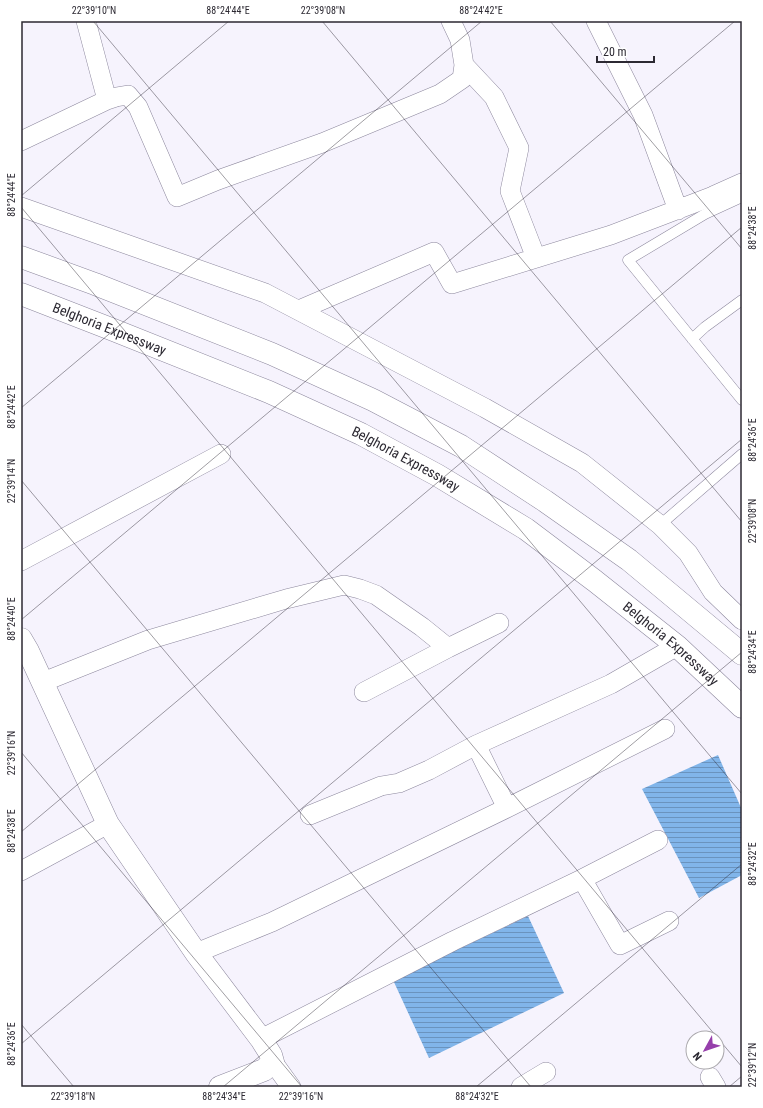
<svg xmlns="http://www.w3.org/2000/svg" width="763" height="1108" font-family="'Roboto Condensed',sans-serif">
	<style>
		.water { fill: url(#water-rules) }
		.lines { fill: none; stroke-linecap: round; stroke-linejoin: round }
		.lane-casing { stroke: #8c879d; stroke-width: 11 }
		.street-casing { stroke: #8c879d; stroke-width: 20 }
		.secondary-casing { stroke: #8c879d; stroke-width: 23 }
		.highway-casing { stroke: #8c879d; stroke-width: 23 }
		.lane { stroke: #fff; stroke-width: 10 }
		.street { stroke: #fff; stroke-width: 19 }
		.secondary { stroke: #fff; stroke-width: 22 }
		.highway { stroke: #fff; stroke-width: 22 }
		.ticks { fill: none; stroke: #2c2932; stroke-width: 1; stroke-opacity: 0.45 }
		.labels { text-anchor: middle; stroke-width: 4; stroke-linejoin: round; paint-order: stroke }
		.street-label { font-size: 14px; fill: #2c2932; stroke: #fff }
		.neatline { fill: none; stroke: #2c2932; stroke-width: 1.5 }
		.ticks-label { font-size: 10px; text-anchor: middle; fill: #2c2932 }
	</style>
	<defs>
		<pattern id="water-rules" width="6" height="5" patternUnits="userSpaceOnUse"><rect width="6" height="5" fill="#81b5ea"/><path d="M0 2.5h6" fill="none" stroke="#6a93be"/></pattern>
	</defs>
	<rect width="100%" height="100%" fill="#f6f3fd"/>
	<path class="water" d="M 718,755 L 742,810 L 742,875 L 699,898 L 642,789 Z
		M 528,916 L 564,993 L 429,1058 L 393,980 Z"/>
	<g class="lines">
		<g class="lane-casing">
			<path id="lane" d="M 742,197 L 705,214 L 628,260 L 742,400
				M 692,339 L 705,327 L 742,300
				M 660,525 L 742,454"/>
		</g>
		<g class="street-casing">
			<path id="street" d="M 596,21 L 643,115 L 678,210
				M 464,65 L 494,97 L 519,148 L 510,191 L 536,258
				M 107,100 L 116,97 L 128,95 L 138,107 L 177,197 L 218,180 L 322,143 L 440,94 L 462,79 L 464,65 L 460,40 L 451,21
				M 21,141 L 107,100 L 86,21
				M 21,207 L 265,293 L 485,408 L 582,463 L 660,525 L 688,553 L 713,592 L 742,620
				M 299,310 L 434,252 L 452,284 L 611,235 L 713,196 L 742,183
				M 21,561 L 221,454
				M 43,682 L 148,640 L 286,599 L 344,585 L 360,589 L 376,595 L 422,627 L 448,648 L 499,623
				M 364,692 L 448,648
				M 476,745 L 507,808
				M 310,815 L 381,786 L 399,783 L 429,770 L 476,745 L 611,684 L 677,646
				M 21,871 L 108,824
				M 582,879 L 620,945 L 669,921
				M 196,953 L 272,922 L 507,808 L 665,729
				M 261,1039 L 453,941 L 582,879 L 658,840
				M 273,1062 L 291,1087
				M 710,1077 L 716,1087
				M 521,1087 L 546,1072"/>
		</g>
		<g class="secondary-casing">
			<path id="secondary" d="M 21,639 L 28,651 L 108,824 L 196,953 L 261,1039 L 271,1055 L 273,1062 L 264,1070 L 220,1087"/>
		</g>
		<g class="highway-casing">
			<g id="highway">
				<path d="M 21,257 L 95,284 L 272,354 L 373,400 L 461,446 L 545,501 L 629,560 L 742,654"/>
				<path id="s1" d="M 21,294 L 111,329 L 269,392 L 361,434 L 437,475 L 526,529 L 595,581 L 677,646 L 742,707"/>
			</g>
		</g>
		<use href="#lane" class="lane"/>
		<use href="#street" class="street"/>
		<use href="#secondary" class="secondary"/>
		<use href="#highway" class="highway"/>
	</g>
	<path class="ticks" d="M 93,21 L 742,794M 322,21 L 742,522M 550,21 L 742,249M 21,196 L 229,21M 21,207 L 742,1067M 21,408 L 482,21M 21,480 L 531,1087M 21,620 L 735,21M 21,752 L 302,1087M 21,832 L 742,227M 21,1024 L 74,1087M 21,1044 L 742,439M 223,1087 L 742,652M 476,1087 L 742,864M 729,1087 L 742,1076"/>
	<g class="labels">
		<g class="street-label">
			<text dy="5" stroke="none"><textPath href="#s1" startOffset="95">Belghoria Expressway</textPath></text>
			<text dy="5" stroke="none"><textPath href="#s1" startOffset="419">Belghoria Expressway</textPath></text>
			<text dy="5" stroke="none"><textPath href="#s1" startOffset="743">Belghoria Expressway</textPath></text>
		</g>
	</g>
	<rect width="763" height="1108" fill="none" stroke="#ffffff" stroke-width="44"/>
	<g transform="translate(705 1050) rotate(230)"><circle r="19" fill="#ffffff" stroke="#aba9ad"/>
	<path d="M0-3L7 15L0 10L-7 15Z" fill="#963fab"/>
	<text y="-6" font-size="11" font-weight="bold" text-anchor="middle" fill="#2c2932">N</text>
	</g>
	<path d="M597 56v6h57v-6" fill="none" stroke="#2c2932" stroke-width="2"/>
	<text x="603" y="56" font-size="12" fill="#2c2932" stroke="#ffffff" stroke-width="3" paint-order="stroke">20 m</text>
	<rect x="22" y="22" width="719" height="1064" class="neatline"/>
	<g class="ticks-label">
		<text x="94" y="14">22°39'10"N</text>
		<text x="228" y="14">88°24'44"E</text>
		<text x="323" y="14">22°39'08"N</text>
		<text x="481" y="14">88°24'42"E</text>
		<text transform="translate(11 195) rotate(-90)" y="4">88°24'44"E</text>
		<text transform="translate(752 228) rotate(-90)" y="4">88°24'38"E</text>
		<text transform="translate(11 407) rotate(-90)" y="4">88°24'42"E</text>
		<text transform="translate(752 440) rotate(-90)" y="4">88°24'36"E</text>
		<text transform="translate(11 481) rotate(-90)" y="4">22°39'14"N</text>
		<text transform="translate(752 521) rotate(-90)" y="4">22°39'08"N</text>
		<text transform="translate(11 619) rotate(-90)" y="4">88°24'40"E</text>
		<text transform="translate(752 652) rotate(-90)" y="4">88°24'34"E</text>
		<text transform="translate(11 753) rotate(-90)" y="4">22°39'16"N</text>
		<text transform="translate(11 831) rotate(-90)" y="4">88°24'38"E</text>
		<text transform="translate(752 864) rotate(-90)" y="4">88°24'32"E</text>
		<text transform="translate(11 1044) rotate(-90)" y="4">88°24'36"E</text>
		<text transform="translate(752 1065) rotate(-90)" y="4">22°39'12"N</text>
		<text x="73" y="1100">22°39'18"N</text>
		<text x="224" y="1100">88°24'34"E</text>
		<text x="301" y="1100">22°39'16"N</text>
		<text x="477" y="1100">88°24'32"E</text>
	</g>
</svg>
